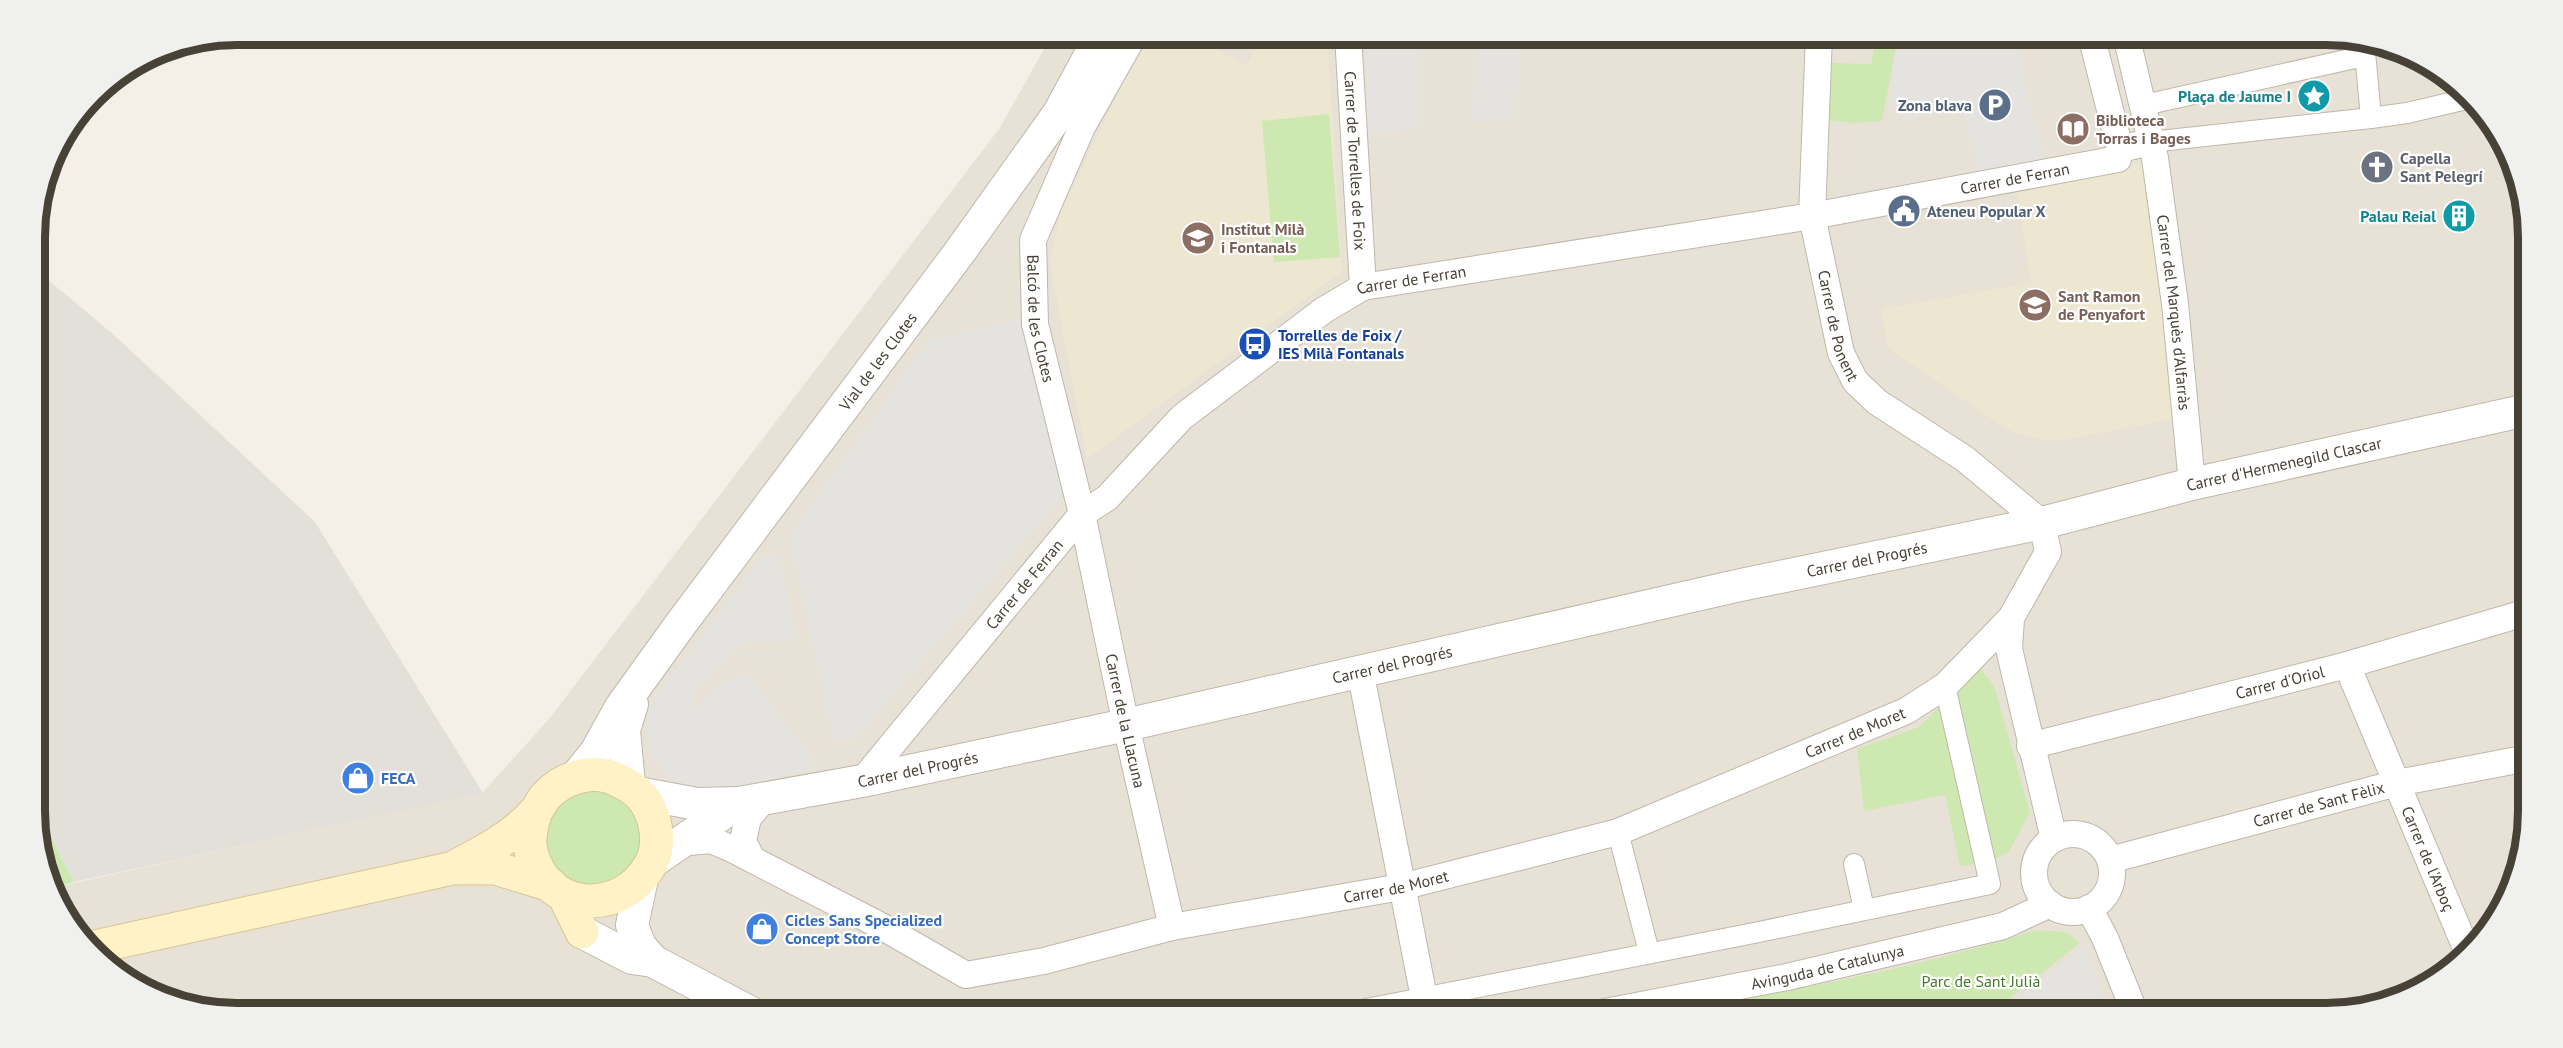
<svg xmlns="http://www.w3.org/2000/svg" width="2563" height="1048" font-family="'PT Sans',sans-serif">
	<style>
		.residential { fill: #e8e2d6 }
		.industrial { fill: #e3dfd9 }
		.education { fill: #ede6d1 }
		.green { fill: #cde8b0 }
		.parking { fill: #e5e3df }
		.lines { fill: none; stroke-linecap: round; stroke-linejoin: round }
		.pedestrian-casing { stroke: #bfb8aa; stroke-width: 22 }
		.minor-casing { stroke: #bfb8aa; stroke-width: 28 }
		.tertiary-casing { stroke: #bfb8aa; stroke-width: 34 }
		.secondary-casing { stroke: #d4c597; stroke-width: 35 }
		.pedestrian { stroke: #fff; stroke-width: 20 }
		.minor { stroke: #fff; stroke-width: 26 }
		.tertiary { stroke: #fff; stroke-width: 32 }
		.secondary { stroke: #fff2c7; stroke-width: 33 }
		.labels { text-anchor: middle; stroke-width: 4.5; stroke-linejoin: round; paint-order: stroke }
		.culture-label { font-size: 16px; font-weight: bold; fill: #0d838f; stroke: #fff; text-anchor: end }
		.service-label { font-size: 16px; font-weight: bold; fill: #4e5e75; stroke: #fff; text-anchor: end }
		.education-label { font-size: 16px; font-weight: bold; fill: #785e54; stroke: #fff; text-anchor: start }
		.worship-label { font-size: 16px; font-weight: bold; fill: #5b616d; stroke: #fff; text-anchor: start }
		.street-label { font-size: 16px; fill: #474136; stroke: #fff }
		.transit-label { font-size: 16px; font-weight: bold; fill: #164399; stroke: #fff; text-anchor: start }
		.shop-label { font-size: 16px; font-weight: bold; fill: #366cbe; stroke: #fff; text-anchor: start }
		.park-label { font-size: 16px; fill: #457929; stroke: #fff }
		.rim { fill: none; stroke: #474136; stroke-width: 8 }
	</style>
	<rect width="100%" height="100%" fill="#f4f0e8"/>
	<path class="residential" d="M 1052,35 L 2326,35 L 2392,45 L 2449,76 L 2487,113 L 2527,210 L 2528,811 L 2518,877 L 2487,934 L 2449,972 L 2392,1003 L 2339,1013 L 237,1013 L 171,1003 L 84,944 L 56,887 L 483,792 L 549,719 L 999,129 Z"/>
	<path class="industrial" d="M 35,269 L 114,335 L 315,522 L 483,793 L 74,882 L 38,813 Z"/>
	<path class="education" d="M 1147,35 L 1188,35 L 1247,65 L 1263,35 L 1327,35 L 1342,271 L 1087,459 L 1050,262 L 1060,213 Z
		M 2149,162 L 2179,418 L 2068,439 L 2043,440 L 2016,433 L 2002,426 L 1888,348 L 1881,309 L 2031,283 L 2016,187 Z"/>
	<path class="green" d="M 1877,35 L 1888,35 L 1888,37 L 1897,41 L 1882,121 L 1853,123 L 1827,120 L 1831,63 L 1871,64 Z
		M 1329,114 L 1340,257 L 1274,262 L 1262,121 Z
		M 1979,666 L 1994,686 L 2030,812 L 2009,852 L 1985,863 L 1960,866 L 1945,795 L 1864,811 L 1857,749 L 1919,727 Z
		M 600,786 L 631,801 L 645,832 L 637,865 L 609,886 L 576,884 L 562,877 L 551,864 L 545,850 L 547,818 L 568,793 Z
		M 38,813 L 74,882 L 56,887 L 38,850 Z
		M 2036,930 L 2065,932 L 2080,943 L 1991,1013 L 1666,1013 C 1790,990 1916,969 2036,930 Z"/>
	<path class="parking" d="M 1366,35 L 1421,35 L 1421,128 L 1367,134 Z
		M 1475,35 L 1521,35 L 1517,119 L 1472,122 Z
		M 1890,35 L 2017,35 L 2030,107 L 2049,166 L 1980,178 L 1960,101 L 1902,123 L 1902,112 L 1888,111 L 1899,39 Z
		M 1022,319 L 1065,494 L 856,738 L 834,741 L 790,536 L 929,340 Z
		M 778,555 L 798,640 L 742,643 L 693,692 L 693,709 L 720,686 L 747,673 L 814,759 L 811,770 L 740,787 L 681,789 L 649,751 L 647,707 L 763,557 Z
		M 2085,945 L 2107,1013 L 2001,1013 Z"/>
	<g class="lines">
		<g class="pedestrian-casing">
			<path id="pedestrian" d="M 2364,41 L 2371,118
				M 2144,105 L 2364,56
				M 2150,142 L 2371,118 L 2407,113 L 2471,98
				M 1618,832 L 1649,952
				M 1854,864 L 1864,909
				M 1346,1013 L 1754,933 L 1990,884 L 1945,686"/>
		</g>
		<g class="minor-casing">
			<g id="minor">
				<path id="s1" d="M 1134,35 L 1082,127 L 1033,240 L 1035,324 L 1082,514 L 1126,725 L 1172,927"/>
				<path id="s2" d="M 1348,35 L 1363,287"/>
				<path id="s3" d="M 1819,35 L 1812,216 L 1841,353 L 1855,381 L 1877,402 L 1965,459 L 2042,523 L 2048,552 L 2011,618 L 2009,649 L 2054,839"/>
				<path d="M 2091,35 L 2120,149"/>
				<path id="s4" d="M 2126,35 L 2155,158 L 2175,304 L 2192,484"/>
				<path id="s5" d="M 2347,665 L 2468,953"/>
				<path d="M 1360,670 L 1427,1013"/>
				<path id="s6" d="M 2030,746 L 2347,665 L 2528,612"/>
				<path id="s7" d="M 862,781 L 1082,514 L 1107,498 L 1182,417 L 1324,310 L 1363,287 L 1812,216 L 2118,159 L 2120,149 L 2150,142"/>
				<circle cx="2073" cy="873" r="39"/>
				<path id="s8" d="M 679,843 L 711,840 L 730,848 L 881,926 L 966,975 L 1044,961 L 1172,927 L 1401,887 L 1618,832 L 1906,711 L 1945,686 L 2011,618"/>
				<path d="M 752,859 L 743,841 L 748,818 L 765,798"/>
				<path id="s9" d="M 2110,860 L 2397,783 L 2528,758"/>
				<path d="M 2089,908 L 2105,938 L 2135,1013"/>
				<path id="s10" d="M 1600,1013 L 1787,977 L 2003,926 L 2050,904"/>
			</g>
		</g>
		<g class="tertiary-casing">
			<g id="tertiary">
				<path id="s11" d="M 576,777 L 596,752 L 621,707 L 680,625 L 959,253 L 1059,113 L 1101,35"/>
				<path d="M 629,785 L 624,730 L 632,704"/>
				<path id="s12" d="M 638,793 L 697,804 L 739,803 L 862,781 L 1126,725 L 1736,586 L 2042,523 L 2192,484 L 2527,410"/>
				<path d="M 652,862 L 738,803"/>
				<path d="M 642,879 L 632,925 L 640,946 L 653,961 L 751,1013"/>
				<path d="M 582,932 L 632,958 L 653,961"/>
			</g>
		</g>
		<g class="secondary-casing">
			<path id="secondary" d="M 453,868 C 470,858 489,850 505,838 C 516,831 528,820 536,811 C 540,806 542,800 546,796 C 563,777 595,768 617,780 C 631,786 644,795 650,810 C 658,828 660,850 649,867 C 619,917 545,912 531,851 C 528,837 532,824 536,811
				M 564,895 L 582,932
				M 90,948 L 453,868 L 495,868 L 551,885"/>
		</g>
		<use href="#pedestrian" class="pedestrian"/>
		<use href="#minor" class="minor"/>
		<use href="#tertiary" class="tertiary"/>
		<use href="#secondary" class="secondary"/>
	</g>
	<defs>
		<g id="sight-disc" transform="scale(1.725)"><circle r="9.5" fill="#0f9aa8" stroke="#fff"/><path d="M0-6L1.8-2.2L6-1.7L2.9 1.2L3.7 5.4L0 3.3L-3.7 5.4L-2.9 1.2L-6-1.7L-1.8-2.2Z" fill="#fff"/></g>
		<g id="parking-disc" transform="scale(1.725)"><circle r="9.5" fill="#5c6f8a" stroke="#fff"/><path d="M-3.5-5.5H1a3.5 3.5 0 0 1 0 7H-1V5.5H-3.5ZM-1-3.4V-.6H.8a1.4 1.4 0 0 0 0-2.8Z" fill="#fff"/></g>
		<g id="library-disc" transform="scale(1.725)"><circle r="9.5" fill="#8d6e63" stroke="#fff"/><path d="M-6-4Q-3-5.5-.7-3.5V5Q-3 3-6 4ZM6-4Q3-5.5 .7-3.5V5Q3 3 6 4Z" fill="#fff"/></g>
		<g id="church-disc" transform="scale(1.725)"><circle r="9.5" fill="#6b7280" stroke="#fff"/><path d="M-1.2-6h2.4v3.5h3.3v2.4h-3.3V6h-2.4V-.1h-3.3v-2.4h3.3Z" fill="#fff"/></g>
		<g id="civic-disc" transform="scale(1.725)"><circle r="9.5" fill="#5c6f8a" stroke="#fff"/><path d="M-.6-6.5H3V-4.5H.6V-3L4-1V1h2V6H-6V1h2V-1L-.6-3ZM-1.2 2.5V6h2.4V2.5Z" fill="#fff"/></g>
		<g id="building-disc" transform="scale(1.725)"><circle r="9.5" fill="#0f9aa8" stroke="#fff"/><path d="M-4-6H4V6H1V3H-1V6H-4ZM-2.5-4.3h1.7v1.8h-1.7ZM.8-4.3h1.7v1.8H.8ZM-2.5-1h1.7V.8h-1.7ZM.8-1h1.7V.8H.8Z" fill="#fff"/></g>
		<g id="school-disc" transform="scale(1.725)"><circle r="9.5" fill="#8d6e63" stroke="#fff"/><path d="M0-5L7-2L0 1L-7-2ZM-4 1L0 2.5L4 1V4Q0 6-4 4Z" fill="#fff"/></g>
		<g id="bus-disc" transform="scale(1.725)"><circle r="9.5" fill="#1a4fb4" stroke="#fff"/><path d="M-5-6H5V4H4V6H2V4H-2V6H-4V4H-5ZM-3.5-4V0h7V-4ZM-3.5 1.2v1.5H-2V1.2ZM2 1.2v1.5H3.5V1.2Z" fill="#fff"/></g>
		<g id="shop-disc" transform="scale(1.725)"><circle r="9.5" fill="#3f7fe0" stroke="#fff"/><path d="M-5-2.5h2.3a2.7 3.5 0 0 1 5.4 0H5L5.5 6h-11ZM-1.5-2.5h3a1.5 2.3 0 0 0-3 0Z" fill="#fff"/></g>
	</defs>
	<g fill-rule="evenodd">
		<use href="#sight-disc" x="2314" y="96"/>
		<use href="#parking-disc" x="1995" y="105"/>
		<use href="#library-disc" x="2073" y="129"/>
		<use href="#church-disc" x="2377" y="167"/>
		<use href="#civic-disc" x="1904" y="211"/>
		<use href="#building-disc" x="2459" y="216"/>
		<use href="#school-disc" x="1198" y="238"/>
		<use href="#school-disc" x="2035" y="305"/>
		<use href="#bus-disc" x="1255" y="344"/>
		<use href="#shop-disc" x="358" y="778"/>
		<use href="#shop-disc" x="762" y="929"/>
	</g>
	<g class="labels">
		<g class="culture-label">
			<text x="2291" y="102">Plaça de Jaume I</text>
			<text x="2436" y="222">Palau Reial</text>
		</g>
		<g class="service-label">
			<text x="1972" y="111">Zona blava</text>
			<text x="1927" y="217" text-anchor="start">Ateneu Popular X</text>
		</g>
		<g class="education-label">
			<text x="2096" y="126">Biblioteca<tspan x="2096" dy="18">Torras i Bages</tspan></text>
			<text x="1221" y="235">Institut Milà<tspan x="1221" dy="18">i Fontanals</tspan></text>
			<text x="2058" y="302">Sant Ramon<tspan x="2058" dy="18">de Penyafort</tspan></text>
		</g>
		<g class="worship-label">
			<text x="2400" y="164">Capella<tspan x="2400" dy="18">Sant Pelegrí</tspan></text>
		</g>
		<g class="street-label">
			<text dy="6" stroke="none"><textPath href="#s2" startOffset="126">Carrer de Torrelles de Foix</textPath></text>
			<text dy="6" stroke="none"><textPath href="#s7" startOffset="1370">Carrer de Ferran</textPath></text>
			<text dy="6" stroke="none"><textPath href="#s7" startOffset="758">Carrer de Ferran</textPath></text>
			<text dy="6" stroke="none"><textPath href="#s4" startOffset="282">Carrer del Marquès d'Alfarràs</textPath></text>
			<text dy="6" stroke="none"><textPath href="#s1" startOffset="308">Balcó de les Clotes</textPath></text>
			<text dy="6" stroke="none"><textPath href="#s3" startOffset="294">Carrer de Ponent</textPath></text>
			<text dy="6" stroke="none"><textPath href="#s11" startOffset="514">Vial de les Clotes</textPath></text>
			<text dy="6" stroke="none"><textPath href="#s12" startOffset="1684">Carrer d'Hermenegild Clascar</textPath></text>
			<text dy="6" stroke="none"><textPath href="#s12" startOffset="1256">Carrer del Progrés</textPath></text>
			<text dy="6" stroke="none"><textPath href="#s7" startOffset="255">Carrer de Ferran</textPath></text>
			<text dy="6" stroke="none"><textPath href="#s12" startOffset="770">Carrer del Progrés</textPath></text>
			<text dy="6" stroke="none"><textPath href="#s6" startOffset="258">Carrer d'Oriol</textPath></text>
			<text dy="6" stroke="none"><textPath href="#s1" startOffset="720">Carrer de la Llacuna</textPath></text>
			<text dy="6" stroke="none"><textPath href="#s8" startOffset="1246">Carrer de Moret</textPath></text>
			<text dy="6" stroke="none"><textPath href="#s12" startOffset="284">Carrer del Progrés</textPath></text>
			<text dy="6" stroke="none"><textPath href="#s9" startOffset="216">Carrer de Sant Fèlix</textPath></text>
			<text dy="6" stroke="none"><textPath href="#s5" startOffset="210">Carrer de l'Arboç</textPath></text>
			<text dy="6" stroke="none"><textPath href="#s8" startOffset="760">Carrer de Moret</textPath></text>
			<text dy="6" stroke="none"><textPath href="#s10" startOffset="232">Avinguda de Catalunya</textPath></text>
		</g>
		<g class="transit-label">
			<text x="1278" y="341">Torrelles de Foix /<tspan x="1278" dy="18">IES Milà Fontanals</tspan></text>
		</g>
		<g class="shop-label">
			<text x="381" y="784">FECA</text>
			<text x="785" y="926">Cicles Sans Specialized<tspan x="785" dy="18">Concept Store</tspan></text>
		</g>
		<g class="park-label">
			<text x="1981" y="987">Parc de Sant Julià</text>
		</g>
	</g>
	<path d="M0 0H2563V1048H0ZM237 45H2326A192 192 0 0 1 2518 237V811A192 192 0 0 1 2326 1003H237A192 192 0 0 1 45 811V237A192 192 0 0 1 237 45Z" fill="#f0f0ef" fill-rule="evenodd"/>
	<path class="rim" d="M237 45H2326A192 192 0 0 1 2518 237V811A192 192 0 0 1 2326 1003H237A192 192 0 0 1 45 811V237A192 192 0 0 1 237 45Z"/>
</svg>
